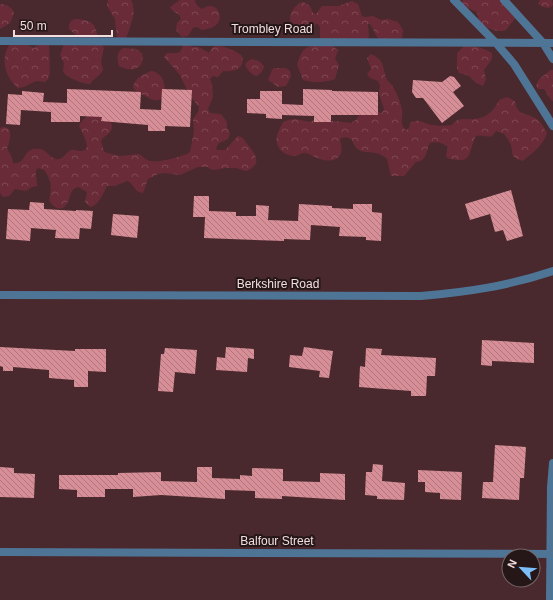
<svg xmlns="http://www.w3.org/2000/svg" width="553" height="600" font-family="Arial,sans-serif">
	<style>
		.forest { fill: url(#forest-crowns) }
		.building { fill: url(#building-back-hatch) }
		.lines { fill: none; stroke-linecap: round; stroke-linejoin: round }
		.street { stroke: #4f7596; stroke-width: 8 }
		.labels { text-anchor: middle; stroke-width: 4; stroke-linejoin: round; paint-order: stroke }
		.street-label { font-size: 12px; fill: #f3dddf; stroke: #251718 }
	</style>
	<defs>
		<pattern id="forest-crowns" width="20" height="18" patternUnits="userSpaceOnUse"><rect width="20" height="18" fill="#692b37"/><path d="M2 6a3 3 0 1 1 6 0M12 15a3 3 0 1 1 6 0" fill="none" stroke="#7f4954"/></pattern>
		<pattern id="building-back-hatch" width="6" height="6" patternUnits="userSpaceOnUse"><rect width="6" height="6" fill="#d78e97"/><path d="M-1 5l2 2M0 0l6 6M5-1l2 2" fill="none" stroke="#ac777e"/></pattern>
	</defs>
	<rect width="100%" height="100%" fill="#49292d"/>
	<path class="forest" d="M 108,0 L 131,0 C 138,12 129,29 125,41 L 117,39 L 115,19 L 107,6 Z
		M 180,0 L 195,0 L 196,4 L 201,9 C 204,8 207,6 209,6 C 219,5 223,18 217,24 C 214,28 207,29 202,30 L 197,27 L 193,28 L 188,36 L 182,37 L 176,30 L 177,23 L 181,19 C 180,12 172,13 170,7 Z
		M 462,0 L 502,0 L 516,17 L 506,30 C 498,33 484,28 479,21 C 478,19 478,15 477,12 L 463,6 Z
		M 540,0 L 552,0 L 553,5 L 549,8 L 543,7 L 538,4 Z
		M 352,1 L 358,4 L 362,16 L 365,17 L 373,16 L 381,20 L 388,19 L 398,22 L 403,30 L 402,38 L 381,41 C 374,35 375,31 370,24 L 368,24 L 369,37 L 363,43 L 358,45 C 349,41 341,36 332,40 L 330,44 L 338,50 L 335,59 L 339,65 L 335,79 C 324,83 313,83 303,80 L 297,64 C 299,59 301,52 305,49 C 309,46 314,45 320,40 L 320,27 L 318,24 L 316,24 L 312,30 L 303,36 L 294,31 C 290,21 287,16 295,7 C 298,4 298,3 303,2 L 310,6 L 313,13 L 316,14 L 322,6 L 339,6 Z
		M 0,4 C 6,4 12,7 14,13 L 10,23 L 0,29 Z
		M 76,19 C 102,20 92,32 104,48 L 101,61 L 103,70 C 100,76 94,78 90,84 C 82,84 68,78 63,72 L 64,63 L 60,55 L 64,44 L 75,44 L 79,46 L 83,44 L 81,40 L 69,29 C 69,23 70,20 76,19 Z
		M 16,37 L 24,39 L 29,46 L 34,48 L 39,42 L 49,44 L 50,73 L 48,79 L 45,82 L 36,81 L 24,87 L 18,88 C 1,74 0,50 16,37 Z
		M 186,44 L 193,47 L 199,47 L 209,53 C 210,50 213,46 215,46 C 220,44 239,52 242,56 C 246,69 233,72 223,71 L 218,77 L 213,76 L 210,79 L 212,84 L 213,97 L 208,109 L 210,113 L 221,114 L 227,122 L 227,128 L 230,133 L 228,139 L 219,143 L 216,148 L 217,150 L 225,150 L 238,136 C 244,137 244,140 247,144 C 256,154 263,165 246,171 L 236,168 L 225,168 L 215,170 L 210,169 L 208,167 L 198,167 L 180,175 L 165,173 L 158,174 L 148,179 L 143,193 C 134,193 134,183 127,181 L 115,186 L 107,186 C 103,194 98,206 90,207 L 85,202 L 87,192 L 78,187 C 69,189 71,199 66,205 C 60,213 52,206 49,200 C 52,188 52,181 44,170 L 38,168 C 33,173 38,180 37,186 L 32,187 L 26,191 L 15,189 L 9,196 L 3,197 L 0,193 L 0,128 L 4,127 L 9,129 C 12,136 9,142 7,149 L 11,155 L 13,163 C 26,165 23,150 34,149 C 46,147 48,157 56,159 C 62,161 66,152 71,150 C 75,149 77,151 80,151 C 95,152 81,131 79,126 C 81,121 90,113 95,110 C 103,115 120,123 108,134 C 105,137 103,137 101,141 L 104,152 L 120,156 L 139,154 C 143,156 145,160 150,161 C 158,163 183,157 190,152 L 194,131 L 193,119 L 198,112 L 199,107 L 190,96 L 180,75 L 164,57 L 167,53 L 176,53 L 180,52 L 183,46 Z
		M 464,46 C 474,45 483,48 492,53 L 492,59 L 484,70 L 486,79 L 483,86 L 476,83 L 469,76 L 459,73 L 457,69 L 457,53 Z
		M 124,48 L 136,49 L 142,53 C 146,69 131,73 119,66 C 117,59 116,51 124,48 Z
		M 371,54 C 386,61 382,68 387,80 C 395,87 399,98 402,109 C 403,116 399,125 406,130 L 409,128 L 410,123 C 421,118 421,123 432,125 C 438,126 446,126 452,125 C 458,116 466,120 475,119 C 486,118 495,110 499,100 L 507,97 L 515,101 C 517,116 525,112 535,118 C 541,121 544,128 547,133 C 543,146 532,153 523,161 C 507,156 515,153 510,143 C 508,139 506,137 504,134 L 496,131 C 495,132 494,134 492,136 C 488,138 481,134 476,136 C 467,154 474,165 447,158 L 446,155 L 448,147 C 442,143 438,141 430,143 C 426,150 427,162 416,162 L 404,176 L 391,176 L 387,159 C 385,157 382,155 379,154 C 366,150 358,156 352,140 L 347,137 L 341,138 L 340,141 C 345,154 338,163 324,160 C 317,159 312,155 306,153 C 302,152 299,156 295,156 C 284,156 274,147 277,136 C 278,131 281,126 283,122 L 288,120 L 295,119 L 310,122 L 319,118 C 330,122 340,121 351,123 L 357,119 L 359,115 L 374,111 L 382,113 L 384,109 L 379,94 L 380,85 L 378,81 L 370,78 L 367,74 L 371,69 L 367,58 Z
		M 252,59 L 259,61 L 264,66 C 263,71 261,74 256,76 C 251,74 247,70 245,64 L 248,61 Z
		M 274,68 L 286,68 L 290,71 L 291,76 L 286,86 L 278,87 L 268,80 L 272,70 Z
		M 551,70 L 553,70 L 553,101 L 551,100 L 544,89 L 538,89 L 536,86 L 539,79 Z
		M 151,71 C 168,72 169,103 155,100 C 152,100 148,98 146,96 C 140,94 136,92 133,87 C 135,78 142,75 151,71 Z"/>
	<path class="building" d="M 450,76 L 454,77 L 461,86 L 453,92 L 464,106 L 442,123 L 423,98 L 416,98 L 412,92 L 413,80 L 442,82 Z
		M 67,89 L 141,92 L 140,109 L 161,110 L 162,89 L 192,90 L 190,127 L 165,126 L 165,131 L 148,131 L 148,125 L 101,121 L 102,117 L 80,116 L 80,122 L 51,122 L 51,112 L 21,110 L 20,125 L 6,124 L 8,94 L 22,95 L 22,91 L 44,93 L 43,102 L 67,103 Z
		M 303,89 L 332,90 L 332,91 L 378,92 L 378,115 L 331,115 L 331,122 L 314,122 L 314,116 L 282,115 L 282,119 L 266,118 L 266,114 L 247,113 L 247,99 L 260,99 L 260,91 L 282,91 L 282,104 L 303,105 Z
		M 511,190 L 523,236 L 507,241 L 503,230 L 495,232 L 490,214 L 470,220 L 465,204 Z
		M 194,196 L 209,196 L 209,211 L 236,212 L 236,216 L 256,216 L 256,205 L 269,206 L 268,220 L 298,221 L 299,204 L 332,206 L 332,208 L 353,209 L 353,204 L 372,204 L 372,212 L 382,213 L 381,241 L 366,240 L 366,237 L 339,236 L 340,227 L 311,225 L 310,240 L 284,239 L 284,241 L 204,238 L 205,217 L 193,217 Z
		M 30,202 L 44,203 L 44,209 L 76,211 L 76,210 L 93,211 L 91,229 L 80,228 L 79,239 L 55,238 L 56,230 L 31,228 L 30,241 L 6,239 L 8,209 L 29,210 Z
		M 113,214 L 139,216 L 137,238 L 111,235 Z
		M 482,340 L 534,343 L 534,363 L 492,361 L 492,366 L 481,365 Z
		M 0,347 L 75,351 L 75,349 L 106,349 L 106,372 L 88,371 L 88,387 L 74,387 L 74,380 L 49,378 L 49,370 L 13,367 L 13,371 L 3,371 L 3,367 L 0,366 Z
		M 226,347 L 254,349 L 254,359 L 248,358 L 247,372 L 216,370 L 217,357 L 225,358 Z
		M 304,347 L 333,351 L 329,378 L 319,377 L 320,371 L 289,367 L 290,355 L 302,356 Z
		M 165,348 L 197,350 L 195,374 L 175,372 L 173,392 L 158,391 L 161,354 L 164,354 Z
		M 366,348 L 382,349 L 381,355 L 436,358 L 435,376 L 427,376 L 426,396 L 411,396 L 411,391 L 359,387 L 360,366 L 365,367 Z
		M 495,445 L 526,447 L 524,478 L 520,478 L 519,500 L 482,498 L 483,482 L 493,482 Z
		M 373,464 L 383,465 L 382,481 L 405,483 L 404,500 L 377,499 L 377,496 L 365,495 L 366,472 L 372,472 Z
		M 0,467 L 14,468 L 14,473 L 35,474 L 34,498 L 0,497 Z
		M 197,467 L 212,467 L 212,478 L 240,479 L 240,475 L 252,476 L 252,468 L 283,469 L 283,481 L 320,482 L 320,473 L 345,474 L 345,500 L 282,496 L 282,499 L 255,498 L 255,491 L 225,490 L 225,499 L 161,495 L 133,497 L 133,489 L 105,489 L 105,497 L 77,497 L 77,490 L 59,489 L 59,475 L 118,475 L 118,473 L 161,472 L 161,481 L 197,482 Z
		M 418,470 L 462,472 L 461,500 L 440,499 L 440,493 L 425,492 L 425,482 L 418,482 Z"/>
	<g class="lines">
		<path class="street" d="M 454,0 L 496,43 L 514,64 L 553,126
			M 504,0 L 543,43 L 553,59
			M 0,41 L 553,43
			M 0,295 L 421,296 C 468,292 508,286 553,271
			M 0,552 L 553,554
			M 550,600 L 551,487 L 553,463"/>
	</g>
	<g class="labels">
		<g class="street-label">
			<text x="272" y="33">Trombley Road</text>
			<text x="278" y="288">Berkshire Road</text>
			<text x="277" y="545">Balfour Street</text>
		</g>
	</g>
	<g transform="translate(521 568) rotate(296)"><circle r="19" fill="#251718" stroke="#776668"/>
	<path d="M0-3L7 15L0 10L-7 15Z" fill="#7cbef9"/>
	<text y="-6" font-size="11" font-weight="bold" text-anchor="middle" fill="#f3dddf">N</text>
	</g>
	<path d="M14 30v6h98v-6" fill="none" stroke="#f3dddf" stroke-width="2"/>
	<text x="20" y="30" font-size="12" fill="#f3dddf" stroke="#251718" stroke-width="3" paint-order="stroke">50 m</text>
</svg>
